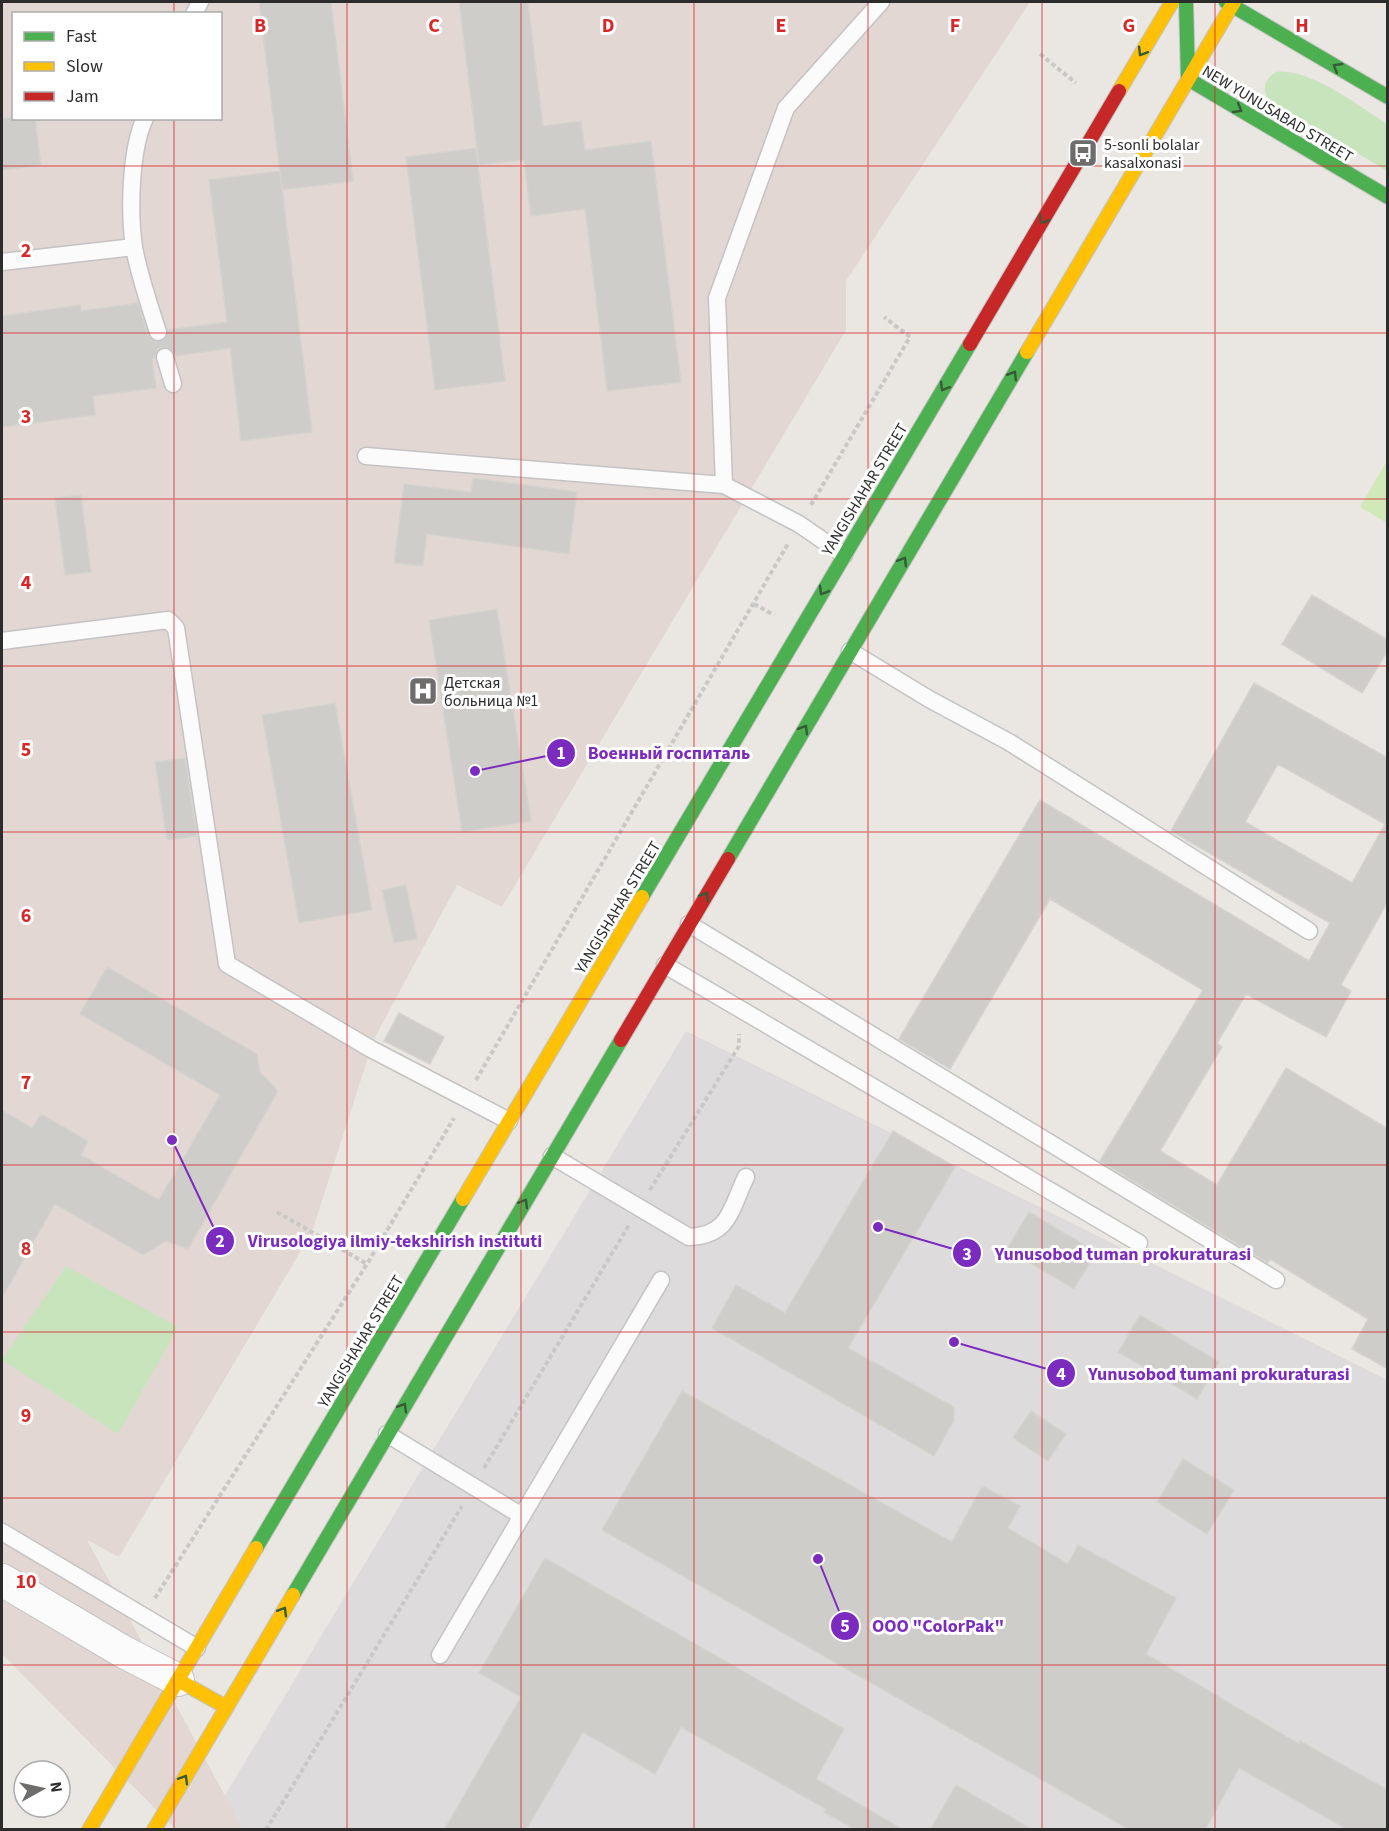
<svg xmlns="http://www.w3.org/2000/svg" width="1389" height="1831" font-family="'Source Sans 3',sans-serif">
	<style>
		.industrial { fill: #dedbdd }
		.medical { fill: #e3d7d4; fill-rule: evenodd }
		.green { fill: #c8e4bc }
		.pitch { fill: #d1e8b9 }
		.building { fill: #cfcdc9; stroke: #d5d3ce; stroke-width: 1.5; fill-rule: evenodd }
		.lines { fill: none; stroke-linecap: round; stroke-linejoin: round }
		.lane-casing { stroke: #c3c3c3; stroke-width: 19 }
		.street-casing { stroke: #c3c3c3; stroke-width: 34 }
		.fast-casing { stroke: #c3c3c3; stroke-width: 16 }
		.slow-casing { stroke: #c3c3c3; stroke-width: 16 }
		.jam-casing { stroke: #c3c3c3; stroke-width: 16 }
		.path { stroke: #c8c8c7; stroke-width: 4; stroke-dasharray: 4.5 3; stroke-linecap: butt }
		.lane { stroke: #fcfbfb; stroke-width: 16 }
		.street { stroke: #fcfbfb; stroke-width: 32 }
		.fast { stroke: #4caf50; stroke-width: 14 }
		.slow { stroke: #ffc107; stroke-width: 14 }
		.jam { stroke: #c62828; stroke-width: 14 }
		.oneway { stroke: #375a39 }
		.grid { fill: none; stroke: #d62828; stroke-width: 1.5; stroke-opacity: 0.55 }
		.labels { text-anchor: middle; stroke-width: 6; stroke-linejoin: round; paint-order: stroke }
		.street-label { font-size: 16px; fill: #2c2c2c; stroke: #fff }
		.poi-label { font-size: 16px; fill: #2c2c2c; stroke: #fff; text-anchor: start }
		.grid-label { font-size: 20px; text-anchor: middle; font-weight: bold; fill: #d62828; stroke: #fff; stroke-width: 6; stroke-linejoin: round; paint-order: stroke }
		.leader { fill: none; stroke: #7b2cbf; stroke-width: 2 }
		.callout-dot { fill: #7b2cbf; stroke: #fff; stroke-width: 2 }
		.mark-label { font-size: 18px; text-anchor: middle; font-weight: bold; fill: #fff }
		.callout-label { font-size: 18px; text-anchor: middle; font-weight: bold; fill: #7b2cbf; stroke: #fff; stroke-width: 6; stroke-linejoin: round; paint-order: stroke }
	</style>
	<rect width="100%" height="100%" fill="#eae7e2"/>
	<path class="industrial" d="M 686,1031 L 1387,1380 L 1387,1829 L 204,1830 Z"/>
	<path class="medical" d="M 2,2 L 1030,2 L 846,281 L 846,330 L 502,907 L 457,885 L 374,1039 L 312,1232 L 119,1557 L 87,1540 L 243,1829 L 175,1829 L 2,1654 ZM 14,14 L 220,14 L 220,118 L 14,118 Z"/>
	<path class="green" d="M 1276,72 C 1309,67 1360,107 1387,124 L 1387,171 L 1269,100 C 1261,90 1265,78 1276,72 Z
		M 66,1266 L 178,1327 L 118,1434 L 2,1360 Z"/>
	<path class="pitch" d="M 1387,461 L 1387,523 L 1360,507 Z"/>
	<path class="building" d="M 259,2 L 331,2 L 353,181 L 282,190 Z
		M 459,2 L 528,2 L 543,126 L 581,121 L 585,150 L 651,141 L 681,382 L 607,391 L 585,209 L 531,216 L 524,160 L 479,165 Z
		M 2,118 L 35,118 L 41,165 L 2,170 Z
		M 476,148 L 505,381 L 435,390 L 406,157 Z
		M 280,171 L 312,432 L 241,441 L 230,348 L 176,356 L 167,347 L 158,349 L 155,358 L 152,359 L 156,388 L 93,396 L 95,415 L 2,427 L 2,316 L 80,305 L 81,311 L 138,303 L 148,335 L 156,342 L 165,339 L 168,330 L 227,322 L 209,180 Z
		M 473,478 L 577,492 L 569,554 L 427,534 L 423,566 L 394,563 L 404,484 L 471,492 Z
		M 81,495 L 91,572 L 65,575 L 55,498 Z
		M 1312,595 L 1388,640 L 1388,650 L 1362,693 L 1282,644 Z
		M 497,609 L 531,821 L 462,832 L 429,620 Z
		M 1254,683 L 1388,758 L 1388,901 L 1341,985 L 1351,991 L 1326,1037 L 1246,994 L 1217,1043 L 1222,1047 L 1160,1151 L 1217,1185 L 1286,1068 L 1388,1129 L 1388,1369 L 1352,1349 L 1368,1319 L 1270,1259 L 1268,1263 L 1100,1161 L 1203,990 L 1050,899 L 950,1069 L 899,1039 L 1040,800 L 1309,961 L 1330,923 L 1171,831 ZM 1278,764 L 1385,824 L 1352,883 L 1245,822 Z
		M 335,703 L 372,910 L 299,923 L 262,715 Z
		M 185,758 L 197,836 L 167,840 L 155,762 Z
		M 406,885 L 417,939 L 394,943 L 382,890 Z
		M 107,967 L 257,1054 L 260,1072 L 278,1091 L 188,1249 L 166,1241 L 143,1255 L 55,1204 L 2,1298 L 2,1110 L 32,1128 L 41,1114 L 88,1141 L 81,1155 L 159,1200 L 220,1095 L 80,1014 Z
		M 399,1013 L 444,1037 L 430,1064 L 384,1041 Z
		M 893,1131 L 955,1167 L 848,1348 L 954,1407 L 954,1420 L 934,1456 L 712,1328 L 736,1285 L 785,1313 Z
		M 1029,1212 L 1096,1252 L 1074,1289 L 1007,1249 Z
		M 1140,1315 L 1219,1362 L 1197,1399 L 1118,1352 Z
		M 682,1391 L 952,1542 L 982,1486 L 1020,1506 L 1008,1528 L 1068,1564 L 1078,1545 L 1176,1598 L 1146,1654 L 1299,1744 L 1300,1741 L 1388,1790 L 1388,1830 L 1348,1830 L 1239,1768 L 1205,1830 L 1130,1830 L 602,1530 Z
		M 1031,1411 L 1066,1434 L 1048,1461 L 1013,1438 Z
		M 1183,1459 L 1234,1490 L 1207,1534 L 1157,1502 Z
		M 545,1558 L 844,1729 L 816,1779 L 904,1830 L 856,1830 L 824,1812 L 826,1809 L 681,1727 L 655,1774 L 583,1732 L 526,1830 L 444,1830 L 521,1697 L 479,1673 Z
		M 956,1785 L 1033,1830 L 930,1830 Z"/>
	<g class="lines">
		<g class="lane-casing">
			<path id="lane" d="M 194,14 L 200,2
				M 145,118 C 130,150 129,212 134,247 C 139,275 149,304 158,332
				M 2,262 L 134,247
				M 165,357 L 173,384
				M 366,456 L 724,485 L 799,524 L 844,555
				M 724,485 L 717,298 L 786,108 L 881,2
				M 2,641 L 168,620 L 176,628 L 227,964 L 371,1049 L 509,1121
				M 850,651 L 929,699 L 1009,742 L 1309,931
				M 689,924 L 1276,1280
				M 665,965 L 1139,1243
				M 552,1156 L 689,1237 C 730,1235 730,1210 746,1177
				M 387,1434 L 522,1516
				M 2,1532 L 197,1648
				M 440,1655 L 661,1280"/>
		</g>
		<g class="street-casing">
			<path id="street" d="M 2,1580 L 122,1651 L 178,1680"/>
		</g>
		<g class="fast-casing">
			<path id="fast" d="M 1186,2 L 1188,79 L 1388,197
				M 1226,2 L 1388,97
				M 728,859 L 1027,352
				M 642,897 L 970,344
				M 256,1548 L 463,1199
				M 293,1595 L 621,1040"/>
		</g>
		<g class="slow-casing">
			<path id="slow" d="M 1119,91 L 1172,2
				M 1027,352 L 1234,2
				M 463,1199 L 642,897
				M 178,1680 L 226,1707
				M 89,1830 L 256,1548
				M 154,1830 L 293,1595"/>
		</g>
		<g class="jam-casing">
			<path id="jam" d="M 970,344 L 1119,91
				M 621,1040 L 728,859"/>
		</g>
		<path class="path" d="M 1040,54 L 1076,83
			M 811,505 L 910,337 L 884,317
			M 754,604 L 774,615
			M 476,1080 L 789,542
			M 650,1190 L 739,1046 L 739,1034
			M 277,1212 L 367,1264
			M 484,1468 L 629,1225
			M 155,1598 L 367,1264 L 454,1118
			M 266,1830 L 462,1506"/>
		<use href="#lane" class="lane"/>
		<use href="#street" class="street"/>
		<use href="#fast" class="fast"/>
		<use href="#slow" class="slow"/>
		<use href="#jam" class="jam"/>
	</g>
	<defs><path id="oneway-chevron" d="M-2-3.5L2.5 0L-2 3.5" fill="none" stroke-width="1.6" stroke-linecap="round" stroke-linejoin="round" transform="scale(1.5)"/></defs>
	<g class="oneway">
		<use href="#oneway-chevron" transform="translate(1142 52) rotate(121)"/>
		<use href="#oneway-chevron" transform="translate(1337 67) rotate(-149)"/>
		<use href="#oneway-chevron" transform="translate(1238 109) rotate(30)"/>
		<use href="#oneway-chevron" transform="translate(1043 220) rotate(121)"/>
		<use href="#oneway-chevron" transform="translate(1013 375) rotate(-59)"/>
		<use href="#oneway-chevron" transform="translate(944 387) rotate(121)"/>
		<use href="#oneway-chevron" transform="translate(903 561) rotate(-59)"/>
		<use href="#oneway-chevron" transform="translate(823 591) rotate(120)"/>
		<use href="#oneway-chevron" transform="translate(804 729) rotate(-59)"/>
		<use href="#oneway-chevron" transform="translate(705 896) rotate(-59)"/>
		<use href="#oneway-chevron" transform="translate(524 1203) rotate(-59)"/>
		<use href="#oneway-chevron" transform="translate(403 1407) rotate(-59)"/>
		<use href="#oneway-chevron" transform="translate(283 1611) rotate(-59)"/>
		<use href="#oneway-chevron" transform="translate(184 1779) rotate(-59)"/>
	</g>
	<path class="grid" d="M 174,2 L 174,14M 347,2 L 347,1830M 521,2 L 521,1830M 694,2 L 694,1830M 868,2 L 868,1830M 1042,2 L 1042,1830M 1215,2 L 1215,1830M 174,118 L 174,1830M 2,166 L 1388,166M 2,333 L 1388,333M 2,499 L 1388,499M 2,666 L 1388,666M 2,832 L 1388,832M 2,999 L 1388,999M 2,1165 L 1388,1165M 2,1332 L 1388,1332M 2,1498 L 1388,1498M 2,1665 L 1388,1665"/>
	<defs>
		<g id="bus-square" transform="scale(1.5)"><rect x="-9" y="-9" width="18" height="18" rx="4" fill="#6e6d6c" stroke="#fff"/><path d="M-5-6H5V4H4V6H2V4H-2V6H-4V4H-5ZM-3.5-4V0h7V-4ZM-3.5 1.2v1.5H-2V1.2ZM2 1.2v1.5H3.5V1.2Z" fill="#fff"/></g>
		<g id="hospital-square" transform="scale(1.5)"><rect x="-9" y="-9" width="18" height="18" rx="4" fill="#6e6d6c" stroke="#fff"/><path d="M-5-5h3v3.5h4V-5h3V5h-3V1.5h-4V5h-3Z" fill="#fff"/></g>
	</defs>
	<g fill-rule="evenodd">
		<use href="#bus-square" x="1083" y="153"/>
		<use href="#hospital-square" x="423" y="691"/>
	</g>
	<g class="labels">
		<g class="street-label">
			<text transform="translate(1278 113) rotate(31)" y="6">NEW YUNUSABAD STREET</text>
			<text transform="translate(864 489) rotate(-59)" y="6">YANGISHAHAR STREET</text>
			<text transform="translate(617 907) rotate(-59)" y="6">YANGISHAHAR STREET</text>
			<text transform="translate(360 1341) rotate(-59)" y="6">YANGISHAHAR STREET</text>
		</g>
		<g class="poi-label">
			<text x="1104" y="150">5-sonli bolalar<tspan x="1104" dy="18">kasalxonasi</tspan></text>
			<text x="444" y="688">Детская<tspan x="444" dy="18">больница №1</tspan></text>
		</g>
	</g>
	<g class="grid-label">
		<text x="260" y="32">B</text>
		<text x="434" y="32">C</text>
		<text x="608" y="32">D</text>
		<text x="781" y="32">E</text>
		<text x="955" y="32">F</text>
		<text x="1129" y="32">G</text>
		<text x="1302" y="32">H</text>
		<text x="26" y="257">2</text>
		<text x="26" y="423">3</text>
		<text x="26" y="589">4</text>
		<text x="26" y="756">5</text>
		<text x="26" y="922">6</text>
		<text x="26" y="1089">7</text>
		<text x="26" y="1255">8</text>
		<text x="26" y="1422">9</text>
		<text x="26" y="1588">10</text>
	</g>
	<path class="leader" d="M475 771L561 753M172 1140L220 1241M878 1227L967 1253M954 1342L1061 1373M818 1559L845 1626"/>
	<g class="callout-dot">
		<circle cx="475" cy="771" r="6"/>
		<circle cx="172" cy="1140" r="6"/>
		<circle cx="878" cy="1227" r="6"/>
		<circle cx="954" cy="1342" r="6"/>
		<circle cx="818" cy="1559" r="6"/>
		<circle cx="561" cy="753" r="15"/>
		<circle cx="220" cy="1241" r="15"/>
		<circle cx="967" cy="1253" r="15"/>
		<circle cx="1061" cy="1373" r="15"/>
		<circle cx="845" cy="1626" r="15"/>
	</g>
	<g class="mark-label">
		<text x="561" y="759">1</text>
		<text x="220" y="1247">2</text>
		<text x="967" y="1260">3</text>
		<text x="1061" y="1380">4</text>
		<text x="845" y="1632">5</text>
	</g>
	<g class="callout-label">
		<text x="669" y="759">Военный госпиталь</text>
		<text x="395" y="1247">Virusologiya ilmiy-tekshirish instituti</text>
		<text x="1123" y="1260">Yunusobod tuman prokuraturasi</text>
		<text x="1219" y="1380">Yunusobod tumani prokuraturasi</text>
		<text x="938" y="1632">OOO "ColorPak"</text>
	</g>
	<rect width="1389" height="1831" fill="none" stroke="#2c2c2c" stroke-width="6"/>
	<rect x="12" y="12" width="210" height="108" fill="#ffffff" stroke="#ababab" stroke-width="1.5"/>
	<rect x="24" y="32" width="30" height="9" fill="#4caf50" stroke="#ababab" stroke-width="1.5"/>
	<text x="66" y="42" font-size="18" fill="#2c2c2c">Fast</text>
	<rect x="24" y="62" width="30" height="9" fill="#ffc107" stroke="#ababab" stroke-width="1.5"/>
	<text x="66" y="72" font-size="18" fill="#2c2c2c">Slow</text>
	<rect x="24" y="92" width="30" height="9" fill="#c62828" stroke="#ababab" stroke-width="1.5"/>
	<text x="66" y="102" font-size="18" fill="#2c2c2c">Jam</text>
	<g transform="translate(42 1789) rotate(82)"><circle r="28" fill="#ffffff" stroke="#ababab" stroke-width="1.5"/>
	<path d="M0-4.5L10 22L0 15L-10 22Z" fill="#6e6d6c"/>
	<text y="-9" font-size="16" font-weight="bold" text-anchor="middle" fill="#2c2c2c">N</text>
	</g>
</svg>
